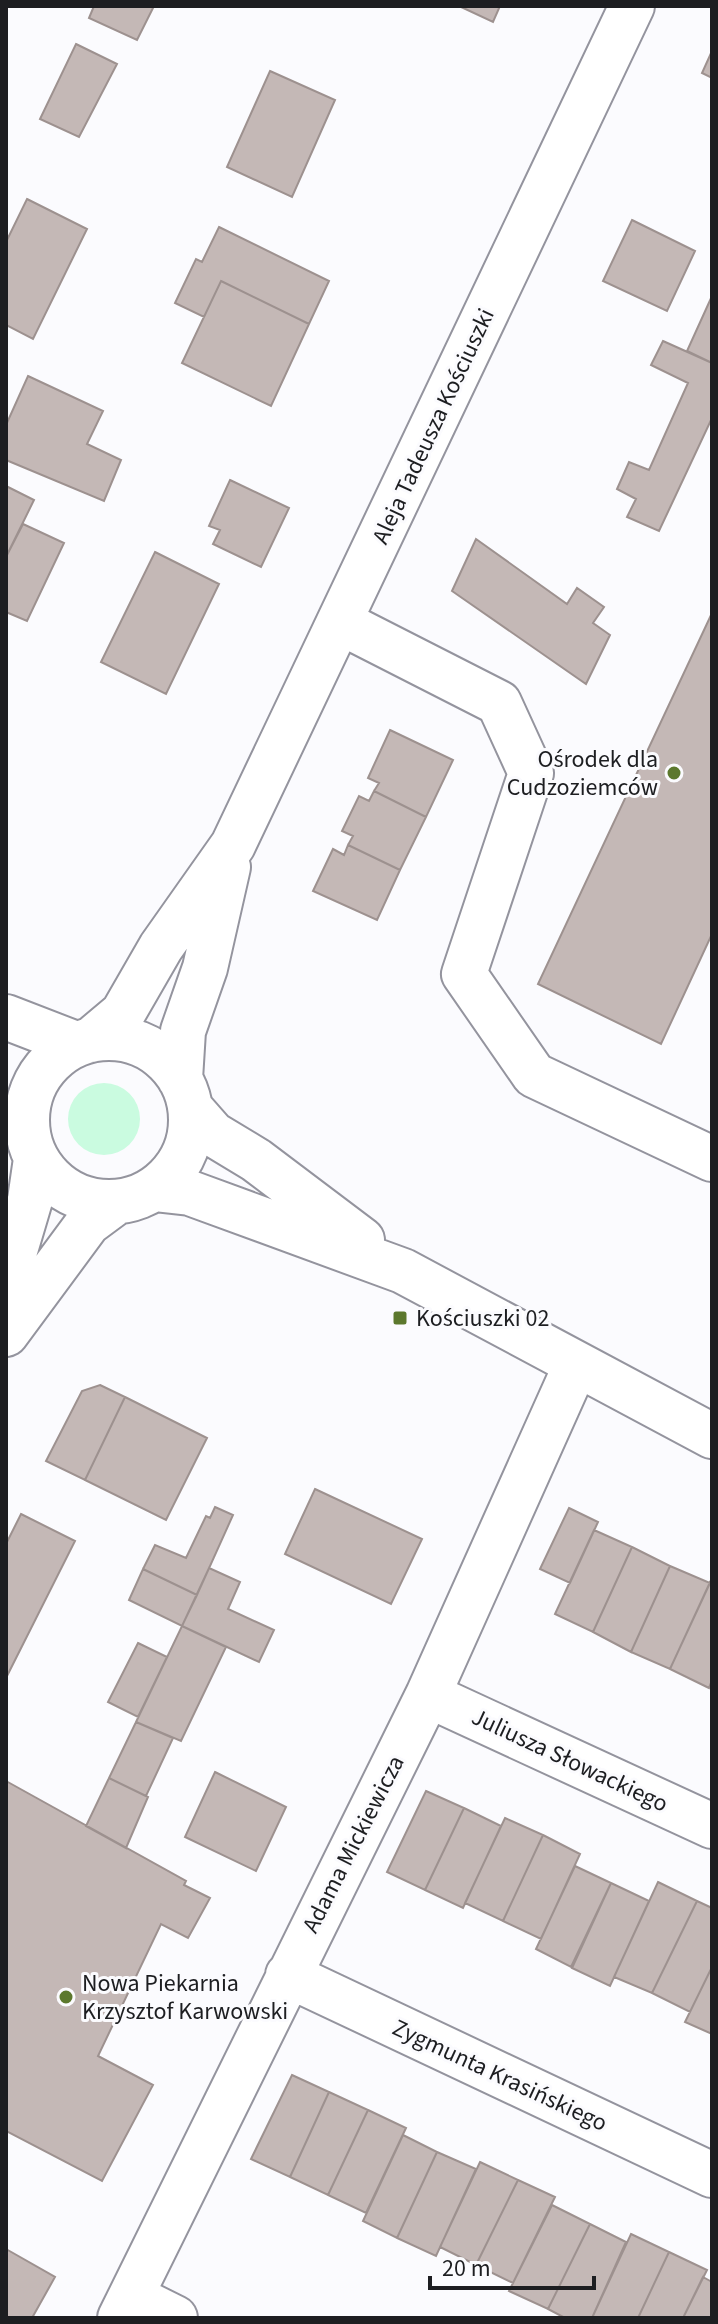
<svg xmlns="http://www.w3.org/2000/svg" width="718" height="2324" font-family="'Source Sans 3',sans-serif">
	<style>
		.green { fill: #cafbe0 }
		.building { fill: #c4b8b6; stroke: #9d918f; stroke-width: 2 }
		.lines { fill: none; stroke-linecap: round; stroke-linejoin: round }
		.minor-casing { stroke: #94949e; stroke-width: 48 }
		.minor { stroke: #fff; stroke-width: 44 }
		.poi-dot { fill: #5c782d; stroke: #fbfbfe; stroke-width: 3 }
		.labels { text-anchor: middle; stroke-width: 6; stroke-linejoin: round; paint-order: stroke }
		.street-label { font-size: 24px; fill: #1d1e21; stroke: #fbfbfe }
		.poi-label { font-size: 24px; fill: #1d1e21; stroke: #fbfbfe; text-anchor: start }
	</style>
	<rect width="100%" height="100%" fill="#fbfbfe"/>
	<path class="green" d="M68 1119a36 36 0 1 1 72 0a36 36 0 1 1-72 0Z"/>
	<path class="building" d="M 94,6 L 154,6 L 137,40 L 89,18 Z
		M 459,6 L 500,6 L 493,22 Z
		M 76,44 L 117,64 L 79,137 L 40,119 Z
		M 712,51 L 712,78 L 702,73 Z
		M 270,71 L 335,100 L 292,197 L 227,167 Z
		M 27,199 L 87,229 L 33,339 L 6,325 L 6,242 Z
		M 632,220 L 695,251 L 667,311 L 603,281 Z
		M 219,227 L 329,281 L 309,324 L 221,281 L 204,317 L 175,303 L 196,259 L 202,262 Z
		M 221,281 L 309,324 L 271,406 L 182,363 Z
		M 712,296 L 712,363 L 687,351 Z
		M 663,341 L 712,363 L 712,418 L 659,531 L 627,517 L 636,499 L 617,489 L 629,462 L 649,470 L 688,383 L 651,365 Z
		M 28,376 L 103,411 L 87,444 L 121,460 L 104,501 L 6,460 L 6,425 Z
		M 230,480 L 289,508 L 261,567 L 213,544 L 220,530 L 209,526 Z
		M 6,486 L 34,500 L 6,557 Z
		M 23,524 L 64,543 L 27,621 L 6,612 L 6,557 Z
		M 476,539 L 567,604 L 577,588 L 604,607 L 593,623 L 610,635 L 586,684 L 452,591 Z
		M 155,552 L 219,584 L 166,694 L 101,662 Z
		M 712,613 L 712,934 L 661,1044 L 538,984 Z
		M 390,730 L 453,760 L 426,817 L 374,791 L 379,783 L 368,778 Z
		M 374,791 L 426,817 L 400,870 L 348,845 L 353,836 L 342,831 L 359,796 L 369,801 Z
		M 348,845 L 400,870 L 377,920 L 313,891 L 333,849 L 344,855 Z
		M 100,1385 L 125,1397 L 85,1480 L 46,1461 L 82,1391 Z
		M 125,1397 L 207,1438 L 166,1520 L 85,1480 Z
		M 315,1489 L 422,1539 L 391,1604 L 285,1554 Z
		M 215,1507 L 233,1515 L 197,1595 L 143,1569 L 155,1545 L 186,1558 L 206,1516 L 210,1518 Z
		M 569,1508 L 598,1522 L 570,1583 L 540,1569 Z
		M 21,1514 L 75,1541 L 6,1678 L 6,1544 Z
		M 594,1530 L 632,1547 L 593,1632 L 555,1614 Z
		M 632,1547 L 670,1566 L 631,1652 L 593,1632 Z
		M 670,1566 L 710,1583 L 670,1669 L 631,1652 Z
		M 209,1568 L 240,1582 L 228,1609 L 274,1630 L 259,1662 L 182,1626 Z
		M 143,1569 L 197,1595 L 182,1626 L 129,1600 Z
		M 712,1578 L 712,1680 L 709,1688 L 670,1669 Z
		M 182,1626 L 226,1647 L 181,1741 L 136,1722 Z
		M 138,1643 L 167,1657 L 138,1717 L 108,1702 Z
		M 136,1722 L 173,1738 L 146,1796 L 109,1778 Z
		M 215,1772 L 286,1807 L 256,1871 L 185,1837 Z
		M 109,1778 L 148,1797 L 126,1848 L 86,1826 Z
		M 6,1781 L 186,1881 L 184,1885 L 210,1898 L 188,1938 L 161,1924 L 98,2056 L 153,2085 L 102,2181 L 6,2131 Z
		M 426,1791 L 464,1808 L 425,1890 L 387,1872 Z
		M 464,1808 L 501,1826 L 463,1908 L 425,1890 Z
		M 505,1818 L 543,1835 L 503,1921 L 465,1903 Z
		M 543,1835 L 580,1854 L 541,1939 L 503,1921 Z
		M 575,1866 L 611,1883 L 571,1967 L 536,1949 Z
		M 658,1882 L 697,1901 L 652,1993 L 614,1977 Z
		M 611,1883 L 649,1901 L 610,1986 L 572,1968 Z
		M 697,1901 L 712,1908 L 712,1967 L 690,2012 L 652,1993 Z
		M 712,1967 L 712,2034 L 685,2022 Z
		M 292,2075 L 329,2092 L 290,2177 L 251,2159 Z
		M 329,2092 L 368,2110 L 328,2195 L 290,2177 Z
		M 368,2110 L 406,2128 L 366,2213 L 328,2195 Z
		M 403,2135 L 437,2152 L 397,2238 L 363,2221 Z
		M 437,2152 L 476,2169 L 436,2256 L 397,2238 Z
		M 480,2162 L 518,2180 L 476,2265 L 440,2247 Z
		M 518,2180 L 555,2197 L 513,2283 L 476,2265 Z
		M 552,2205 L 590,2224 L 548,2309 L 509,2291 Z
		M 590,2224 L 626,2242 L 592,2318 L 565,2318 L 548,2309 Z
		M 631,2234 L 669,2252 L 638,2318 L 592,2318 Z
		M 6,2249 L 55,2277 L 32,2318 L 6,2318 Z
		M 669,2252 L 707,2270 L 683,2318 L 638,2318 Z
		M 703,2277 L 712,2282 L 712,2318 L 683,2318 Z"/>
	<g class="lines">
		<g class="minor-casing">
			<path id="minor" d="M 340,622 L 499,703 L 531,773 L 464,974 L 534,1075 L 712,1159
				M 6,1017 L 76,1044
				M27 1120a82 82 0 1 1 164 0a82 82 0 1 1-164 0Z
				M 91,1040 L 123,1013 L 161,947 L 233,845 L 632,6
				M 180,1079 L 183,1031 L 205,968 L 228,867
				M 191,1109 L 213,1134 L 256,1160 L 362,1240
				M 154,1189 L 190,1193 L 403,1271 L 712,1436
				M 6,1281 L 30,1200 L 36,1159
				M 6,1334 L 88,1223 L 115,1203
				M 428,1695 L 712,1826
				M 288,1975 L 712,2175
				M 131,2296 L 175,2318
				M 120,2318 L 428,1695 L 576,1365"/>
		</g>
		<use href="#minor" class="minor"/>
	</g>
	<g class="poi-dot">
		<circle cx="674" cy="773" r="8"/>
		<rect x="392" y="1310" width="16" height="16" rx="4"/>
		<circle cx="66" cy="1997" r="8"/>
	</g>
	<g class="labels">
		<g class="street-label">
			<text transform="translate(433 426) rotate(-65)" y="8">Aleja Tadeusza Kościuszki</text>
			<text transform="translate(570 1760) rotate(25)" y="8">Juliusza Słowackiego</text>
			<text transform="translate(353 1844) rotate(-63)" y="8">Adama Mickiewicza</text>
			<text transform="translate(500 2075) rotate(25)" y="8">Zygmunta Krasińskiego</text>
		</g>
		<g class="poi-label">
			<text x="658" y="767" text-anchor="end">Ośrodek dla<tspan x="658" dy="28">Cudzoziemców</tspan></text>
			<text x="416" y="1326">Kościuszki 02</text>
			<text x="82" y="1991">Nowa Piekarnia<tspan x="82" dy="28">Krzysztof Karwowski</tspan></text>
		</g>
	</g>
	<rect width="718" height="2324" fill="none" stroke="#1d1e21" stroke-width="16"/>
	<path d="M430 2276v12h164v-12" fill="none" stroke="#1d1e21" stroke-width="4"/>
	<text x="442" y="2276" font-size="24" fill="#1d1e21" stroke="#fbfbfe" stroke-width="6" paint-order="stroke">20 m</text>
</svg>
